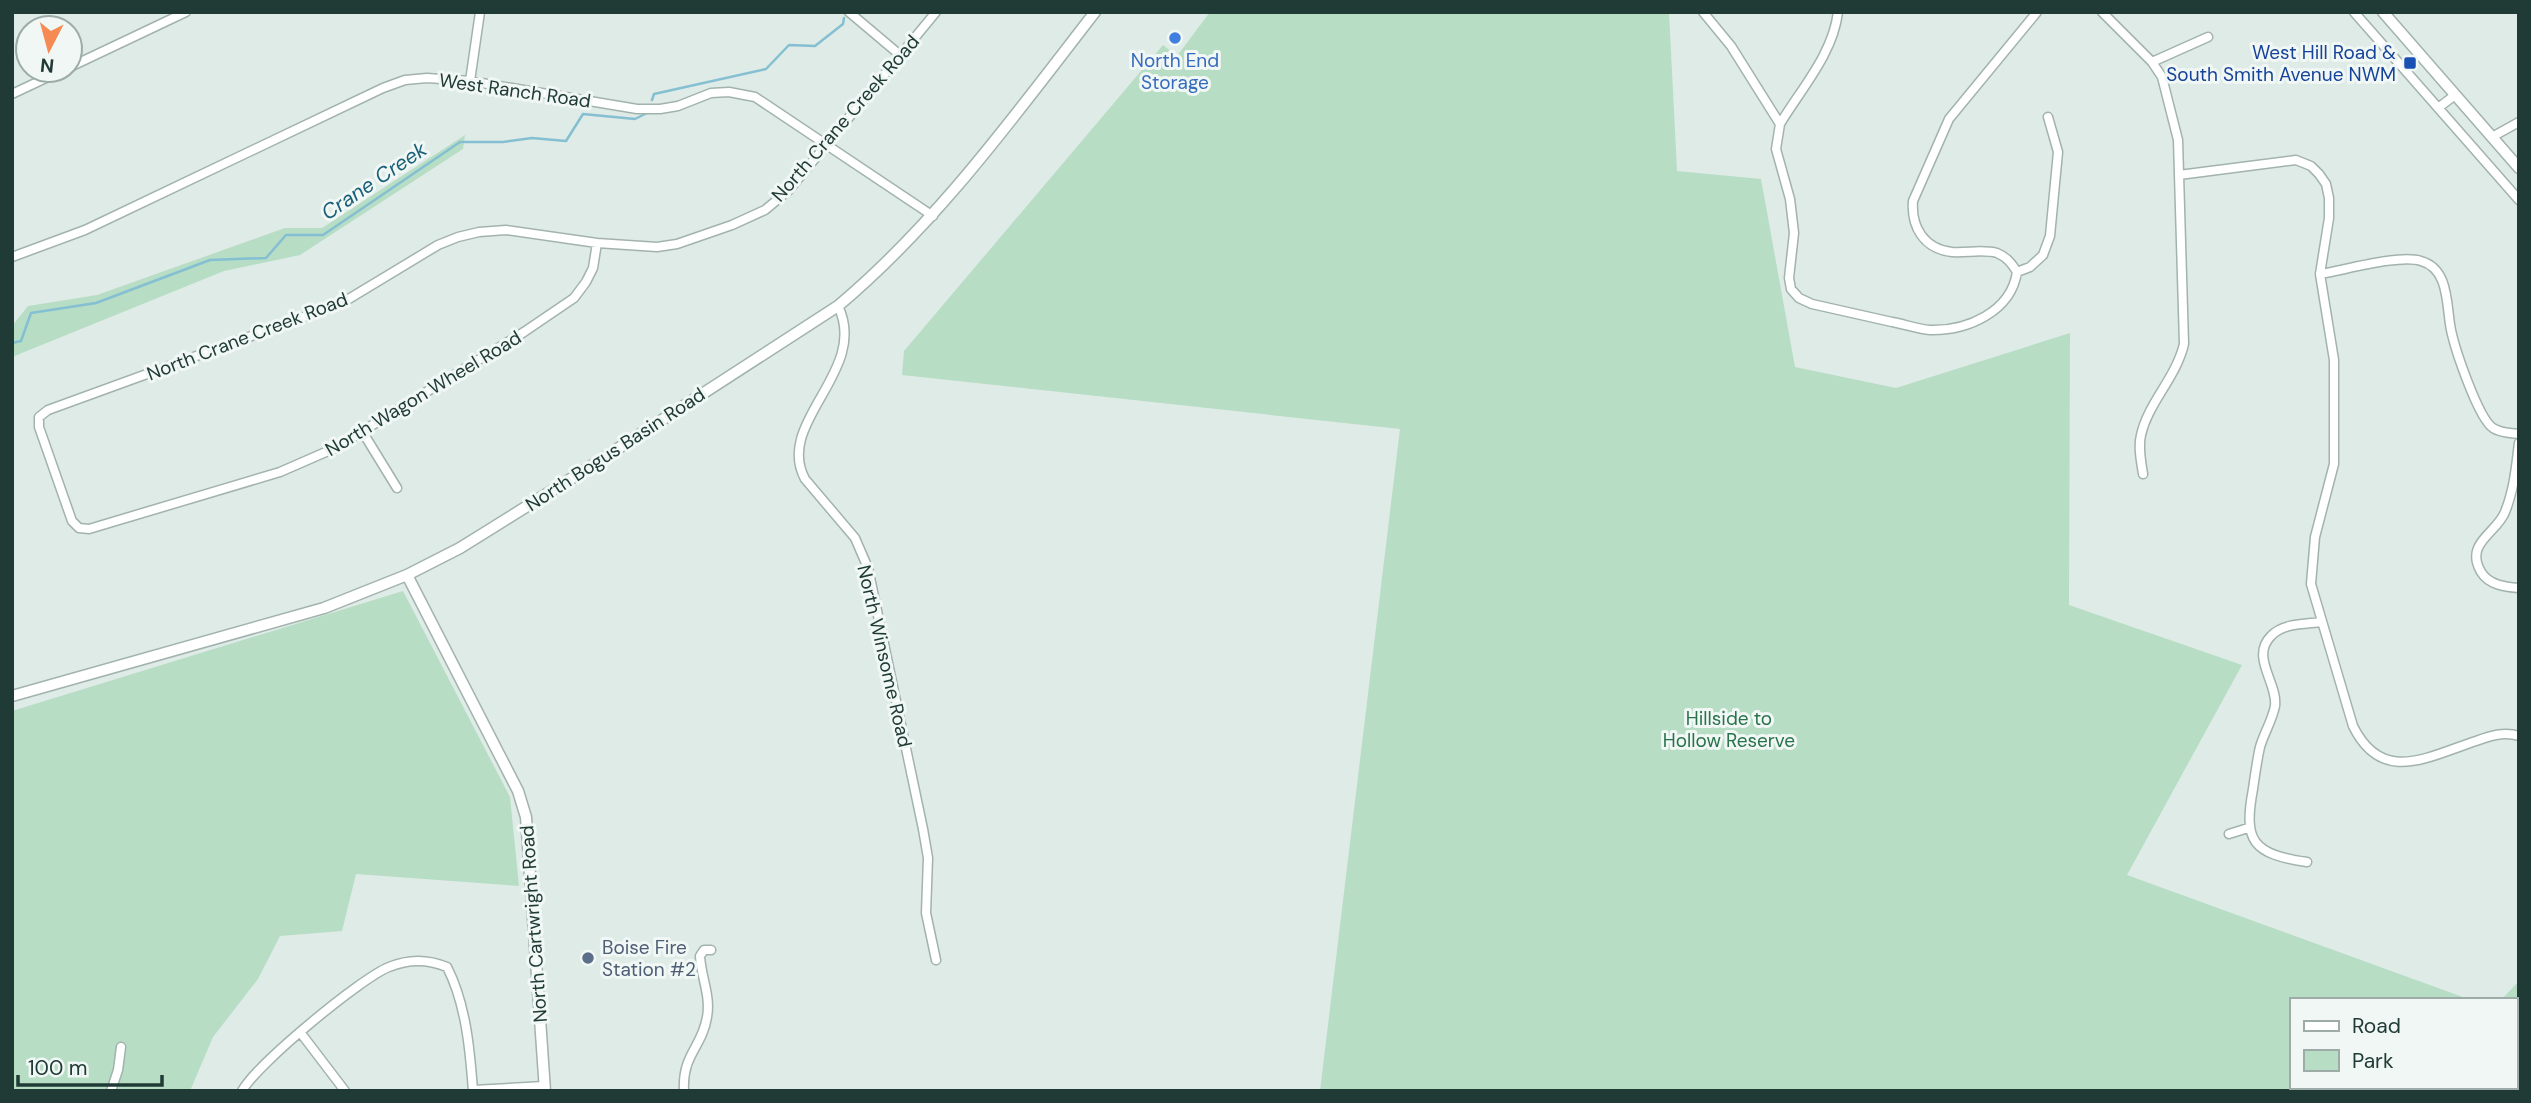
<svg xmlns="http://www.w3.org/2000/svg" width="2531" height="1103" font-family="'DM Sans',sans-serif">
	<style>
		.green { fill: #b7ddc5 }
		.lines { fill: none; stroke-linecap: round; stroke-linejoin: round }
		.stream { stroke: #85bfd2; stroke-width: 2.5 }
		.minor-casing { stroke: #a2b3ae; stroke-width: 11 }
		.tertiary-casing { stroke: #a2b3ae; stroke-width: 13 }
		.minor { stroke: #fff; stroke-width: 8 }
		.tertiary { stroke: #fff; stroke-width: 10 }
		.shop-dot { fill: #3f7fe0; stroke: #f0f7f4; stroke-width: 2.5 }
		.transit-dot { fill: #1a4fb4; stroke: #f0f7f4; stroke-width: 2.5 }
		.service-dot { fill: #5c6f8a; stroke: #f0f7f4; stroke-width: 2.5 }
		.labels { text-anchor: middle; stroke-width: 6; stroke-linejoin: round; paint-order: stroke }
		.transit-label { font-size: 19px; fill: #164399; stroke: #f0f7f4; text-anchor: end }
		.shop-label { font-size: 19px; fill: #366cbe; stroke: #f0f7f4 }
		.street-label { font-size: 19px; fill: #203b36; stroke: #f0f7f4 }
		.park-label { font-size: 19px; fill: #29734c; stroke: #f0f7f4 }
		.service-label { font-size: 19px; fill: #4e5e75; stroke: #f0f7f4; text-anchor: start }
		.water-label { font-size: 21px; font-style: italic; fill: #195f78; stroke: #f0f7f4 }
	</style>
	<rect width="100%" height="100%" fill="#dfebe7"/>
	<path class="green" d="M 1210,12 L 1669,12 L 1677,171 L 1761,179 L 1795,367 L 1896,388 L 2070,333 L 2069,605 L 2242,665 L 2127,875 L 2471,1000 L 2291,1000 L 2291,1087 L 2515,1087 L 2515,1000 L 2501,1000 L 2519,981 L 2519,1091 L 1320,1091 L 1400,429 L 902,375 L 904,351 L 1163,45 L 1177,56 Z
		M 465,135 L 463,149 L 300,255 L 224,271 L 12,357 L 12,326 L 28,306 L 97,295 L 285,228 L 322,228 Z
		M 403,591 L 510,797 L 519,886 L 356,874 L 342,931 L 280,936 L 258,979 L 213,1037 L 190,1091 L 12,1091 L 12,711 Z"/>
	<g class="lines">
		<path class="stream" d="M 652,100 L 654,94 L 766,69 L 789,45 L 815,46 L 843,24 L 844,18
			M 12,343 L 21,341 L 31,313 L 96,303 L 210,260 L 266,258 L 286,235 L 323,235 L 460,142 L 503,142 L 532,138 L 566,141 L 583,114 L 635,119 L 647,113"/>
		<g class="minor-casing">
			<path id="minor" d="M 849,12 L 900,55
				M 1703,12 L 1731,46 L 1780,124
				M 1838,12 C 1833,54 1801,89 1780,124 L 1776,149 L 1790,199 L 1794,233 L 1789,278 L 1791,289 L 1799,298 L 1812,304 C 1839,310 1866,316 1892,322 C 1904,324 1917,329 1930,330 C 1967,331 2011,312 2017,272 C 2012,264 2007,257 1997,253 C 1983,249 1967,253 1952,252 C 1924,249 1911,227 1913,201 L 1949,119 L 2037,12
				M 2102,12 L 2152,62 L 2162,77 L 2178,140 L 2184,344 C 2176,378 2148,403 2141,435 C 2138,447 2141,461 2143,474
				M 2354,12 L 2519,200
				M 2152,62 L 2208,37
				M 70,67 L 186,12
				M 470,81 L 480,12
				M 12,94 L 63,70
				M 2438,108 L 2455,95
				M 2492,137 L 2519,122
				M 2179,175 L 2296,160 L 2311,166 L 2319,174 L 2326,184 L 2329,198 L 2329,218 L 2320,274 L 2334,360 L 2334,464 L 2315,537 L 2311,584 L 2353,726 C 2382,785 2427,757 2476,741 C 2490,736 2504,731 2519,736
				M 597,243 L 593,268 L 586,282 L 574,298 L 524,332 L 335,448 L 280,472 L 89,529 L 79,528 L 72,521 L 39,427 L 39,417 L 48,410 L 342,303 L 438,245 L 458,237 L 479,232 L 506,230 L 597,243 L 657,247 L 677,244 L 732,225 L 765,210 L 789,190 L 936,12
				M 12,257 L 85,230 L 383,88 L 405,80 L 427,78 L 470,81 L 637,109 L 660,109 L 678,106 L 711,93 L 729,92 L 755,97 L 933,216
				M 2017,272 L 2030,267 L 2043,255 L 2050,236 L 2058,152 L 2048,117
				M 2320,274 C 2345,270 2400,254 2421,261 C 2450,269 2446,306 2451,330 C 2455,349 2478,418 2493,428 C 2500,433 2511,433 2519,434
				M 838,306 C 870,371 774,422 805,479 L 855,538 L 868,568 L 923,829 L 928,858 L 926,913 L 936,960
				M 362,431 L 397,488
				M 2519,443 C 2516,467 2514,490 2505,512 C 2497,533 2464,543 2481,572 C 2489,585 2505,587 2519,588
				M 2229,834 L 2248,828
				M 2307,862 C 2253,854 2243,842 2253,789 C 2255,775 2257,760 2260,747 C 2264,733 2272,721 2275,706 C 2278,683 2250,657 2271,636 C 2283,623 2305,624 2321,622
				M 300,1032 L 345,1091
				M 473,1090 L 544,1086
				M 111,1091 L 118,1070 L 121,1047
				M 242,1091 C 257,1064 361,978 389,967 C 408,959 428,959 447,967 C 466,1004 470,1050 473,1091
				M 684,1091 C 682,1054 702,1048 707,1017 C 711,996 701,977 700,956 L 704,950 L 711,950"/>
		</g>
		<g class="tertiary-casing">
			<path id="tertiary" d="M 2383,12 L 2519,168
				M 407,575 L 518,791 L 526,817 L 545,1091
				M 12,696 L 324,608 L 407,575 L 460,548 L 577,475 L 838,306 C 938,222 1015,115 1095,12"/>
		</g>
		<use href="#minor" class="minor"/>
		<use href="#tertiary" class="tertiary"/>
	</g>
	<circle class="shop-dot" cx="1175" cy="38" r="7"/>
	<rect class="transit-dot" x="2403" y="56" width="14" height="14" rx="3.5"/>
	<circle class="service-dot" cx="588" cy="958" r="7"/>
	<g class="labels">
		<g class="transit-label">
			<text x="2396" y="59">West Hill Road &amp;<tspan x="2396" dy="22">South Smith Avenue NWM</tspan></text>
		</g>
		<g class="shop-label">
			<text x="1175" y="67">North End<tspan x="1175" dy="22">Storage</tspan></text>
		</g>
		<g class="street-label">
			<text transform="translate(515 90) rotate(8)" y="7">West Ranch Road</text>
			<text transform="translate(845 118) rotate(-49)" y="7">North Crane Creek Road</text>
			<text transform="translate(247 336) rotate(-21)" y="7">North Crane Creek Road</text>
			<text transform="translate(423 393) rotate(-31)" y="7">North Wagon Wheel Road</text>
			<text transform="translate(615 449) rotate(-33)" y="7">North Bogus Basin Road</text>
			<text transform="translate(885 656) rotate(77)" y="7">North Winsome Road</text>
			<text transform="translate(533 924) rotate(-94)" y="7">North Cartwright Road</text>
		</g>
		<g class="park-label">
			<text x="1729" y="725">Hillside to<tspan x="1729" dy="22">Hollow Reserve</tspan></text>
		</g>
		<g class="service-label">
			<text x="602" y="954">Boise Fire<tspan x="602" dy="22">Station #2</tspan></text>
		</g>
		<g class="water-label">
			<text transform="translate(374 181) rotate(-34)" y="7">Crane Creek</text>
		</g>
	</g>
	<rect width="2531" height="1103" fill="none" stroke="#203b36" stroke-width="28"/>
	<rect x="2290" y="998" width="228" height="91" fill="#f0f7f4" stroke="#9daca8" stroke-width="2"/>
	<rect x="2304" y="1021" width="35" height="10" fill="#ffffff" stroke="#9daca8" stroke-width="2"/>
	<text x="2352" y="1033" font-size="21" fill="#203b36">Road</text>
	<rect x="2304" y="1050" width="35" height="21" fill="#b7ddc5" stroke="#9daca8" stroke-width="2"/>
	<text x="2352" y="1068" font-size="21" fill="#203b36">Park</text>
	<g transform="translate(49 49) rotate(186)"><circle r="33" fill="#f0f7f4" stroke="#9daca8" stroke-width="2"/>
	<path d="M0-5L12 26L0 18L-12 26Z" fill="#f58a53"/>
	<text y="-10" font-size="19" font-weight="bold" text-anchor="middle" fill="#203b36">N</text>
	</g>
	<path d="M18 1075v10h144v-10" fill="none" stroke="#203b36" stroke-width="3.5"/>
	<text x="28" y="1075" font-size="21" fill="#203b36" stroke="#f0f7f4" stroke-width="5" paint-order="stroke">100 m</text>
</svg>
